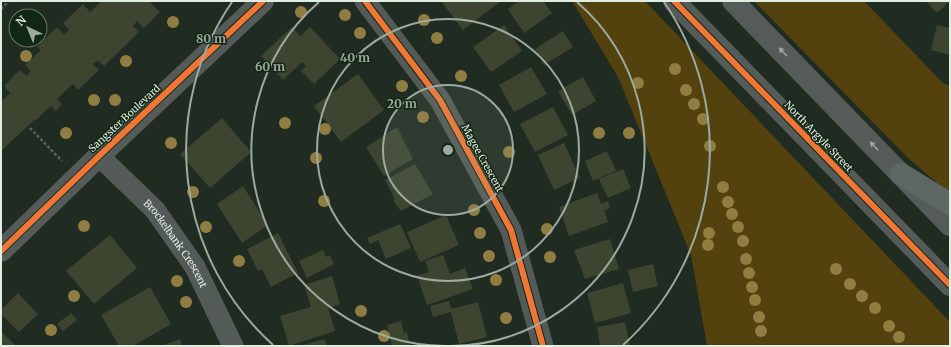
<svg xmlns="http://www.w3.org/2000/svg" width="951" height="347" font-family="Merriweather,serif">
	<style>
		.green { fill: #53410e }
		.building { fill: #3d4531 }
		.lines { fill: none; stroke-linecap: round; stroke-linejoin: round }
		.path { stroke: #5a615d; stroke-width: 2.5; stroke-dasharray: 3 2; stroke-linecap: butt }
		.street { stroke: #535a57; stroke-width: 21 }
		.secondary { stroke: #545b58; stroke-width: 22 }
		.highway { stroke: #5f6764; stroke-width: 22 }
		.cycleway-casing { stroke: #122615; stroke-width: 8 }
		.cycleway { stroke: #f07635; stroke-width: 6 }
		.tree { fill: #907d41 }
		.oneway { fill: #9aa49d }
		.ring { fill: none; stroke: #9daa9f; stroke-width: 2 }
		.labels { text-anchor: middle; stroke-width: 3; stroke-linejoin: round; paint-order: stroke }
		.street-label { font-size: 10px; fill: #e1eee2; stroke: #122615 }
		.centre { fill: #9daa9f; stroke: #122615; stroke-width: 2 }
		.ring-label { font-size: 12px; text-anchor: middle; font-weight: bold; fill: #9daa9f; stroke: #122615; stroke-width: 3; stroke-linejoin: round; paint-order: stroke }
	</style>
	<rect width="100%" height="100%" fill="#202b22"/>
	<path class="green" d="M 572,1 L 645,1 L 950,322 L 950,346 L 707,346 L 691,255 L 618,77 Z
		M 754,1 L 864,1 L 943,83 L 950,86 L 950,194 L 908,158 Z"/>
	<path class="building" d="M 99,1 L 149,1 L 160,12 L 144,28 L 137,21 L 133,26 L 139,32 L 104,66 L 98,60 L 93,64 L 99,70 L 78,90 L 73,84 L 57,99 L 62,104 L 56,111 L 51,106 L 36,120 L 35,119 L 1,151 L 1,100 L 2,101 L 10,93 L 4,86 L 20,70 L 26,76 L 31,71 L 25,65 L 41,50 L 37,47 L 57,27 L 64,34 L 69,30 L 63,23 L 83,4 L 90,12 L 101,2 Z
		M 441,1 L 501,1 L 463,30 Z
		M 519,1 L 543,1 L 552,13 L 524,33 L 508,9 Z
		M 926,1 L 950,1 L 937,13 Z
		M 504,25 L 522,51 L 491,72 L 473,47 Z
		M 937,25 L 950,28 L 950,55 L 931,50 Z
		M 292,27 L 300,36 L 310,27 L 340,59 L 314,84 L 301,71 L 306,66 L 302,62 L 283,80 L 261,56 Z
		M 563,31 L 573,47 L 544,65 L 535,49 Z
		M 531,67 L 547,94 L 514,112 L 499,85 Z
		M 358,74 L 384,110 L 341,142 L 314,106 Z
		M 583,77 L 596,101 L 572,115 L 558,91 Z
		M 553,107 L 568,135 L 535,152 L 520,124 Z
		M 222,118 L 251,152 L 210,188 L 180,154 Z
		M 397,127 L 413,159 L 384,176 L 366,147 Z
		M 564,143 L 580,178 L 554,190 L 538,155 Z
		M 607,151 L 616,171 L 593,181 L 585,161 Z
		M 415,164 L 433,194 L 401,211 L 393,201 L 395,200 L 385,180 Z
		M 623,169 L 631,188 L 608,198 L 599,179 Z
		M 243,186 L 268,225 L 242,243 L 217,204 Z
		M 597,193 L 601,204 L 608,201 L 610,208 L 604,211 L 608,222 L 569,236 L 559,207 Z
		M 446,215 L 459,245 L 420,262 L 407,232 Z
		M 400,224 L 411,248 L 386,259 L 378,240 L 370,244 L 367,238 Z
		M 278,233 L 298,273 L 271,287 L 262,269 L 258,271 L 247,249 Z
		M 110,235 L 137,268 L 94,304 L 66,271 Z
		M 610,239 L 619,269 L 585,279 L 574,250 Z
		M 323,250 L 326,257 L 330,255 L 334,264 L 307,278 L 299,261 Z
		M 443,255 L 450,274 L 465,268 L 473,289 L 427,305 L 417,276 L 429,272 L 425,261 Z
		M 653,264 L 658,286 L 633,292 L 628,270 Z
		M 332,276 L 340,304 L 328,308 L 335,331 L 289,346 L 280,316 L 311,307 L 304,285 Z
		M 623,283 L 631,313 L 595,323 L 587,293 Z
		M 150,287 L 171,324 L 133,346 L 119,346 L 101,315 Z
		M 18,293 L 38,314 L 19,332 L 1,314 L 1,310 Z
		M 449,301 L 451,309 L 478,302 L 487,337 L 459,344 L 451,312 L 433,317 L 430,306 Z
		M 71,313 L 77,320 L 63,331 L 57,324 Z
		M 401,321 L 404,333 L 407,332 L 410,346 L 392,346 L 387,325 Z
		M 625,322 L 630,346 L 600,346 L 597,327 Z
		M 1,331 L 16,346 L 1,346 Z
		M 180,339 L 182,346 L 161,346 Z
		M 325,339 L 327,346 L 302,346 L 302,345 Z"/>
	<g class="lines">
		<path class="path" d="M 1,9 L 9,1
			M 30,128 L 62,161"/>
		<g class="street">
			<path d="M 365,1 L 440,100 L 511,230 L 543,346"/>
			<path id="s1" d="M 99,156 L 155,210 L 195,267 L 233,346"/>
		</g>
		<path class="secondary" d="M 674,1 L 950,285
			M 733,1 L 950,225
			M 1,251 L 99,156 L 263,1"/>
		<path class="highway" d="M 901,174 L 950,204"/>
		<g class="cycleway-casing">
			<path id="cycleway" d="M 365,1 L 440,100 L 511,230 L 543,346
				M 674,1 L 950,285
				M 1,251 L 99,156 L 263,1"/>
		</g>
		<use href="#cycleway" class="cycleway"/>
	</g>
	<g class="tree">
		<circle cx="301" cy="12" r="6"/>
		<circle cx="345" cy="15" r="6"/>
		<circle cx="424" cy="20" r="6"/>
		<circle cx="173" cy="22" r="6"/>
		<circle cx="360" cy="33" r="6"/>
		<circle cx="437" cy="38" r="6"/>
		<circle cx="26" cy="56" r="6"/>
		<circle cx="126" cy="61" r="6"/>
		<circle cx="675" cy="69" r="6"/>
		<circle cx="461" cy="76" r="6"/>
		<circle cx="638" cy="83" r="6"/>
		<circle cx="402" cy="86" r="6"/>
		<circle cx="686" cy="90" r="6"/>
		<circle cx="94" cy="100" r="6"/>
		<circle cx="115" cy="100" r="6"/>
		<circle cx="694" cy="104" r="6"/>
		<circle cx="423" cy="117" r="6"/>
		<circle cx="703" cy="119" r="6"/>
		<circle cx="285" cy="123" r="6"/>
		<circle cx="325" cy="129" r="6"/>
		<circle cx="66" cy="133" r="6"/>
		<circle cx="599" cy="133" r="6"/>
		<circle cx="629" cy="133" r="6"/>
		<circle cx="171" cy="143" r="6"/>
		<circle cx="710" cy="146" r="6"/>
		<circle cx="509" cy="152" r="6"/>
		<circle cx="316" cy="158" r="6"/>
		<circle cx="723" cy="187" r="6"/>
		<circle cx="193" cy="192" r="6"/>
		<circle cx="324" cy="201" r="6"/>
		<circle cx="728" cy="202" r="6"/>
		<circle cx="474" cy="210" r="6"/>
		<circle cx="732" cy="214" r="6"/>
		<circle cx="84" cy="226" r="6"/>
		<circle cx="206" cy="227" r="6"/>
		<circle cx="738" cy="227" r="6"/>
		<circle cx="547" cy="229" r="6"/>
		<circle cx="480" cy="233" r="6"/>
		<circle cx="709" cy="233" r="6"/>
		<circle cx="743" cy="241" r="6"/>
		<circle cx="708" cy="245" r="6"/>
		<circle cx="489" cy="256" r="6"/>
		<circle cx="550" cy="257" r="6"/>
		<circle cx="746" cy="259" r="6"/>
		<circle cx="239" cy="261" r="6"/>
		<circle cx="836" cy="269" r="6"/>
		<circle cx="749" cy="273" r="6"/>
		<circle cx="496" cy="280" r="6"/>
		<circle cx="177" cy="281" r="6"/>
		<circle cx="850" cy="284" r="6"/>
		<circle cx="752" cy="287" r="6"/>
		<circle cx="74" cy="296" r="6"/>
		<circle cx="862" cy="296" r="6"/>
		<circle cx="755" cy="300" r="6"/>
		<circle cx="186" cy="302" r="6"/>
		<circle cx="875" cy="308" r="6"/>
		<circle cx="361" cy="311" r="6"/>
		<circle cx="759" cy="317" r="6"/>
		<circle cx="506" cy="318" r="6"/>
		<circle cx="889" cy="326" r="6"/>
		<circle cx="51" cy="330" r="6"/>
		<circle cx="761" cy="331" r="6"/>
		<circle cx="384" cy="336" r="6"/>
		<circle cx="899" cy="337" r="6"/>
	</g>
	<defs><path id="oneway-solid" d="M-6-.8H1V-3.2L6.5 0L1 3.2V.8H-6Z"/></defs>
	<g class="oneway">
		<use href="#oneway-solid" transform="translate(783 52) rotate(-134)"/>
		<use href="#oneway-solid" transform="translate(874 146) rotate(-134)"/>
	</g>
	<circle cx="448" cy="150" r="65" fill="#9daa9f" fill-opacity=".12"/>
	<g class="ring">
		<circle cx="448" cy="150" r="65"/>
		<circle cx="448" cy="150" r="131"/>
		<path d="M446 346A196 196 0 0 1 319 2M577 2A196 196 0 0 1 450 346"/>
		<path d="M273 345A262 262 0 0 1 232 2M664 2A262 262 0 0 1 623 345"/>
	</g>
	<g class="labels">
		<g class="street-label">
			<text transform="translate(124 118) rotate(-43)" y="4">Sangster Boulevard</text>
			<text transform="translate(819 136) rotate(46)" y="4">North Argyle Street</text>
			<text transform="translate(483 158) rotate(61)" y="4">Magee Crescent</text>
			<text dy="4" stroke="none"><textPath href="#s1" startOffset="117">Brockelbank Crescent</textPath></text>
		</g>
	</g>
	<circle cx="448" cy="150" r="6" class="centre"/>
	<g class="ring-label">
		<text x="211" y="43">80 m</text>
		<text x="355" y="62">40 m</text>
		<text x="270" y="71">60 m</text>
		<text x="402" y="108">20 m</text>
	</g>
	<rect width="951" height="347" fill="none" stroke="#e1eee2" stroke-width="4"/>
	<g transform="translate(28 28) rotate(316)"><circle r="19" fill="#122615" stroke="#657667"/>
	<path d="M0-3L7 15L0 10L-7 15Z" fill="#9daa9f"/>
	<text y="-6" font-size="11" font-weight="bold" text-anchor="middle" fill="#e1eee2">N</text>
	</g>
</svg>
